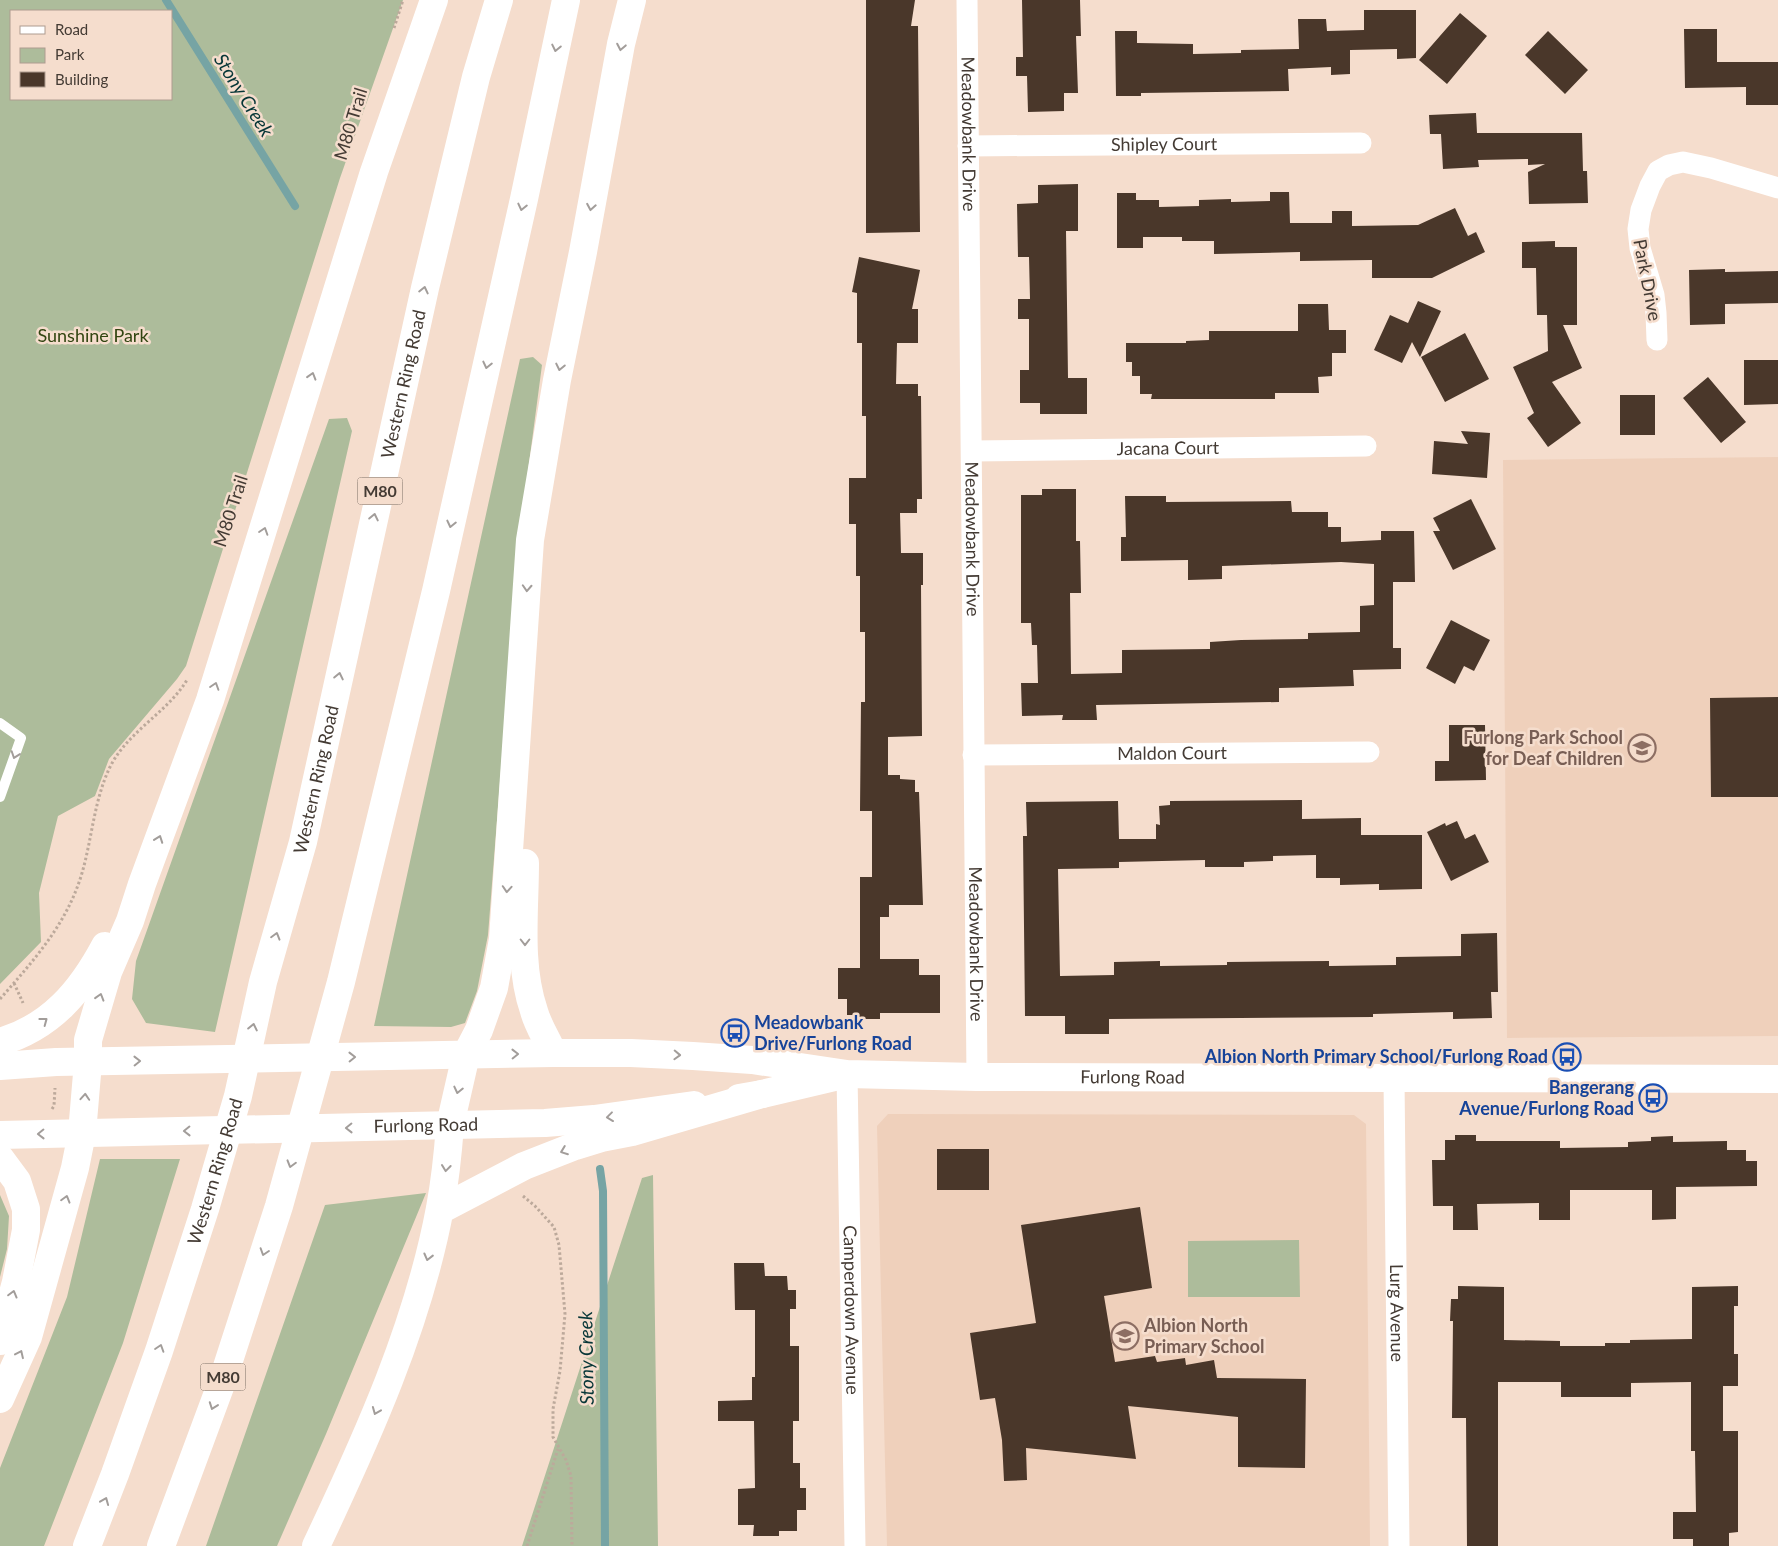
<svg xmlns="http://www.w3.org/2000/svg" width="1778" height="1546" font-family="Lato,sans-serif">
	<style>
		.built { fill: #efd0bb }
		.green { fill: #adbc9b; fill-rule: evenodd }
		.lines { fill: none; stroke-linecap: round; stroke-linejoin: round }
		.stream { stroke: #76a4a4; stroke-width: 8 }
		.building { fill: #4a372a }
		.path { stroke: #bca99b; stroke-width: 3; stroke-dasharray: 2.5 2.5; stroke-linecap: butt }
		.lane { stroke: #fff; stroke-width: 10 }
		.street { stroke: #fff; stroke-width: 21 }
		.secondary { stroke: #fff; stroke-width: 28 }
		.highway { stroke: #fff; stroke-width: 28 }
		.oneway { stroke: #a29d9a }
		.labels { text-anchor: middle; stroke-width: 5; stroke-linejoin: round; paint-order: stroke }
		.shield { fill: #f5ddcd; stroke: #796c62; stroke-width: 1 }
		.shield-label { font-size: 16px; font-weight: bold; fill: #443b34 }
		.street-label { font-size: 18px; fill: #443b34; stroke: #f5ddcd }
		.park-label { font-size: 18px; fill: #324511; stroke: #f5ddcd }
		.education-label { font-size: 18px; font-weight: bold; fill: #785e54; stroke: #f5ddcd; text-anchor: end }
		.transit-label { font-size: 18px; font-weight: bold; fill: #164399; stroke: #f5ddcd; text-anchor: end }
		.water-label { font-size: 19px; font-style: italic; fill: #063637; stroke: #f5ddcd }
	</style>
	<rect width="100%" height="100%" fill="#f5ddcd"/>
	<path class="built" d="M 1778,457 L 1778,1036 L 1507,1038 L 1503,460 Z
		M 888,1114 L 1354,1115 L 1366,1124 L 1370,1546 L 887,1546 L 877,1126 Z"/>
	<path class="green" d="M 0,0 L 403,0 L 340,178 L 186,666 L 177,679 L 109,759 L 95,796 L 58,816 L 39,893 L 41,942 L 0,984 ZM 11,11 L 171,11 L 171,99 L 11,99 Z
		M 533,357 L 542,365 L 519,539 L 488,935 L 477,991 L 465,1023 L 451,1027 L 374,1026 L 520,359 Z
		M 347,418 L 352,431 L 215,1032 L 146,1023 L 132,999 L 136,961 L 329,419 Z
		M 100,1159 L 180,1159 L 123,1343 L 44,1546 L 0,1546 L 0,1468 L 67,1297 Z
		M 653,1175 L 658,1546 L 522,1546 L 642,1178 Z
		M 426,1193 L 326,1434 L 277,1546 L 206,1546 L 325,1205 Z
		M 0,1195 L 9,1216 L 7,1249 L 0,1277 Z
		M 1299,1240 L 1300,1297 L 1188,1297 L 1188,1241 Z"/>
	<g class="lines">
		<path class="stream" d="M 166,0 L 295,206
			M 600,1169 L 603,1191 L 605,1546"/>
	</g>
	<path class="building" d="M 866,0 L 915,0 L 911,26 L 918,26 L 920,232 L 866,233 Z
		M 1022,0 L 1080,0 L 1081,36 L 1076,36 L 1078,93 L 1064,93 L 1064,111 L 1028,112 L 1027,76 L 1016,76 L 1016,57 L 1023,57 Z
		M 1364,10 L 1416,10 L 1416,58 L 1397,59 L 1397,49 L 1350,50 L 1350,74 L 1331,75 L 1331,67 L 1288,69 L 1289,91 L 1141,93 L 1141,96 L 1116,96 L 1115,31 L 1137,31 L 1137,43 L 1193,44 L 1193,54 L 1241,53 L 1241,50 L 1299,49 L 1298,19 L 1326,19 L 1327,31 L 1364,30 Z
		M 1460,13 L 1487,36 L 1447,84 L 1419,60 Z
		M 1684,29 L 1717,29 L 1717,62 L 1778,62 L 1778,105 L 1746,105 L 1746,87 L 1685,88 Z
		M 1548,31 L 1588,70 L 1565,94 L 1525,55 Z
		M 1476,113 L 1477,133 L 1582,133 L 1583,171 L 1587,171 L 1588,203 L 1529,204 L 1528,172 L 1545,164 L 1528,165 L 1528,159 L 1478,160 L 1479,167 L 1443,169 L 1441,134 L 1430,134 L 1429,115 Z
		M 1078,184 L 1078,231 L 1066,231 L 1068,378 L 1087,378 L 1087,414 L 1040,414 L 1040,403 L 1020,403 L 1020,370 L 1029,370 L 1029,319 L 1018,319 L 1018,299 L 1030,299 L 1029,257 L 1018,257 L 1017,204 L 1038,203 L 1038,185 Z
		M 1270,192 L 1289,192 L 1290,223 L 1332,223 L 1332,211 L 1352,211 L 1352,226 L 1418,225 L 1455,208 L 1468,236 L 1476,232 L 1485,252 L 1432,278 L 1372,278 L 1372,260 L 1300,261 L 1300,252 L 1214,254 L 1214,241 L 1182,241 L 1182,237 L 1143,237 L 1143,248 L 1117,248 L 1117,193 L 1136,193 L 1136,200 L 1159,200 L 1159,207 L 1199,206 L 1199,200 L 1231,199 L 1231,202 L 1270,201 Z
		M 1555,241 L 1555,247 L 1577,247 L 1577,325 L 1563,325 L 1582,368 L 1552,382 L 1581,423 L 1548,447 L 1527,418 L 1534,413 L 1513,367 L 1548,351 L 1547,315 L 1537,315 L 1536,268 L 1522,268 L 1522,242 Z
		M 859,257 L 920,270 L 912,309 L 918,309 L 918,343 L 897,343 L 896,384 L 918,384 L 918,396 L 921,396 L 922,499 L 917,499 L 917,513 L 900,513 L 901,553 L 923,553 L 923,585 L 921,585 L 922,736 L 888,737 L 888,775 L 900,775 L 900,779 L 915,780 L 915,792 L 919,792 L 923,905 L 889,905 L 889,917 L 880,917 L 880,959 L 919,959 L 919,975 L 940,975 L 940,1013 L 880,1013 L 880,1019 L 859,1019 L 859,1015 L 847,1015 L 847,999 L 838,999 L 838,968 L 860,968 L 860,877 L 872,877 L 872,811 L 860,811 L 861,702 L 865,702 L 865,632 L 860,632 L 860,576 L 856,576 L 856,524 L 849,524 L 849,478 L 866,478 L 866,416 L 862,416 L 862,343 L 857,343 L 857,293 L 852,292 Z
		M 1725,269 L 1725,272 L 1778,271 L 1778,303 L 1725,304 L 1725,324 L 1690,325 L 1689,270 Z
		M 1418,301 L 1441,311 L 1420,357 L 1412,342 L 1402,363 L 1374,350 L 1390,315 L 1408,323 Z
		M 1298,304 L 1328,304 L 1329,330 L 1346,330 L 1346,353 L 1332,353 L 1332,376 L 1318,377 L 1319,393 L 1275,393 L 1275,399 L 1151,399 L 1152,394 L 1140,394 L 1140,376 L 1132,376 L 1132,362 L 1126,362 L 1126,343 L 1186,343 L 1186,341 L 1209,340 L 1209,331 L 1298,331 Z
		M 1465,333 L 1489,379 L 1445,402 L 1421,357 Z
		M 1744,360 L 1778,360 L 1778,404 L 1744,405 Z
		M 1708,377 L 1746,422 L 1721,443 L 1683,398 Z
		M 1620,395 L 1655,395 L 1655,435 L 1620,435 Z
		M 1461,431 L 1490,433 L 1487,478 L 1432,474 L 1434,441 L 1468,444 Z
		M 1042,489 L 1076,489 L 1076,541 L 1080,541 L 1081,593 L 1070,593 L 1071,674 L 1122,673 L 1122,650 L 1210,649 L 1210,642 L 1241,640 L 1308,639 L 1308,633 L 1360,632 L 1360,606 L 1374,605 L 1374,564 L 1341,562 L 1222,566 L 1222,579 L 1188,580 L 1188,560 L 1121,561 L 1121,537 L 1126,537 L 1125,496 L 1166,496 L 1166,502 L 1291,501 L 1292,512 L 1328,512 L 1328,527 L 1341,527 L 1341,542 L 1381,540 L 1381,531 L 1414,531 L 1415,582 L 1393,582 L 1393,648 L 1401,648 L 1401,669 L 1353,670 L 1354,686 L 1279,688 L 1279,702 L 1096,705 L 1097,720 L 1062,720 L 1063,715 L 1022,716 L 1021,683 L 1038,683 L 1037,645 L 1032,645 L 1031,623 L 1021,623 L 1021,495 L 1042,495 Z
		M 1471,499 L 1496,549 L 1453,570 L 1433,531 L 1440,531 L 1433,518 Z
		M 1451,620 L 1490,640 L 1474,671 L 1464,666 L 1455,684 L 1426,668 Z
		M 1778,697 L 1778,797 L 1711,797 L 1710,698 Z
		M 1449,725 L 1485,725 L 1486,780 L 1435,781 L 1435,761 L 1449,761 Z
		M 1302,800 L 1302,819 L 1361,818 L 1361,835 L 1422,835 L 1422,889 L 1379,890 L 1379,884 L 1340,885 L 1340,878 L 1316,878 L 1316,855 L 1273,856 L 1273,861 L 1244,862 L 1244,867 L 1205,867 L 1205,860 L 1119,862 L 1119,868 L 1058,869 L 1060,976 L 1114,975 L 1114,962 L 1160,961 L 1160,966 L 1227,965 L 1227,962 L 1329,961 L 1329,966 L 1396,965 L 1396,957 L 1461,956 L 1461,934 L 1497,933 L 1498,992 L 1491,992 L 1492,1018 L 1453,1019 L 1453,1012 L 1373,1014 L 1373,1017 L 1109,1019 L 1109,1034 L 1065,1034 L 1065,1016 L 1025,1016 L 1023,836 L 1027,836 L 1026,802 L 1118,801 L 1119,839 L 1156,839 L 1156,824 L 1160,825 L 1159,806 L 1170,805 L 1170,801 Z
		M 1457,821 L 1465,839 L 1475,834 L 1489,862 L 1451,881 L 1427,832 L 1445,823 L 1446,826 Z
		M 1455,1135 L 1476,1135 L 1476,1141 L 1560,1141 L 1560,1148 L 1628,1147 L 1628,1142 L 1651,1141 L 1651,1137 L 1673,1136 L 1673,1142 L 1727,1141 L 1727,1150 L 1746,1150 L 1746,1161 L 1757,1161 L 1757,1186 L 1676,1187 L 1676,1219 L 1652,1220 L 1652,1190 L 1570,1190 L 1570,1220 L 1539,1220 L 1539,1203 L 1477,1204 L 1478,1230 L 1453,1230 L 1453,1206 L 1433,1206 L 1432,1160 L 1445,1160 L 1445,1140 L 1455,1140 Z
		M 937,1149 L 989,1149 L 989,1190 L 937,1190 Z
		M 1140,1207 L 1152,1288 L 1104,1296 L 1115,1362 L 1155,1356 L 1157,1362 L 1185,1358 L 1186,1365 L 1214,1360 L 1217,1378 L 1306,1379 L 1305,1468 L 1238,1467 L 1238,1417 L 1128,1406 L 1136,1459 L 1026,1448 L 1027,1480 L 1004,1481 L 1002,1440 L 995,1398 L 980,1400 L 970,1333 L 1036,1323 L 1021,1225 Z
		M 734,1263 L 764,1263 L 765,1276 L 787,1276 L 788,1290 L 796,1290 L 796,1309 L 790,1309 L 790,1346 L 799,1346 L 799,1421 L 793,1421 L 793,1463 L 800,1463 L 800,1488 L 806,1488 L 806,1510 L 797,1510 L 797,1531 L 779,1531 L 779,1536 L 753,1536 L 754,1525 L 738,1525 L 738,1489 L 755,1488 L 754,1421 L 718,1421 L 718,1401 L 752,1400 L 752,1377 L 755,1377 L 755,1310 L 735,1310 Z
		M 1458,1286 L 1504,1287 L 1504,1340 L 1560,1341 L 1560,1346 L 1605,1346 L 1605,1343 L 1630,1343 L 1630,1340 L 1692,1339 L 1692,1287 L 1738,1286 L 1738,1306 L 1734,1306 L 1734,1354 L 1738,1354 L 1738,1386 L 1723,1386 L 1723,1431 L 1738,1431 L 1738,1532 L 1729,1533 L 1729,1546 L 1693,1546 L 1693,1539 L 1673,1539 L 1673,1512 L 1696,1512 L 1695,1451 L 1691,1451 L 1691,1382 L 1631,1383 L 1631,1397 L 1561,1397 L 1561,1382 L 1498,1382 L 1498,1546 L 1467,1546 L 1466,1418 L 1452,1418 L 1453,1321 L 1450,1321 L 1451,1299 L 1458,1299 Z"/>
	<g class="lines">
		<path class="path" d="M 394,28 L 403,0
			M 14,983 L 23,1003
			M 0,999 C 34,960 67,924 82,873 C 92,839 94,800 110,767 C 128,731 167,713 187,680
			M 52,1109 L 54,1106 L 55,1088
			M 523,1196 L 535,1206 L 554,1227 L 559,1245 L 565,1314 L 560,1371 L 553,1409 L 553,1437 L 566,1460 L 571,1476 L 572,1546
			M 527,1546 L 558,1449"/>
		<path class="lane" d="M 0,723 L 21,738 L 0,797"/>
		<g class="street">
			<path id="s1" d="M 967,0 L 977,1077"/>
			<path id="s2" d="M 968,146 L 1361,143"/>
			<path d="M 1657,340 L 1656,313 L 1654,295 L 1640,248 L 1638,229 L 1641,210 L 1650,186 L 1658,171 L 1669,165 L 1683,162 L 1711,168 L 1778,188"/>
			<path id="s3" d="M 972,451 L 1366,446"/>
			<path id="s4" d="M 973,755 L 1369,752"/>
			<path id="s5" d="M 847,1074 L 855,1546"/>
			<path id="s6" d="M 1394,1079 L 1399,1546"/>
		</g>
		<g class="secondary">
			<path id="s7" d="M 0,1066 L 56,1062 L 553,1053 L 631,1053 L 693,1056 L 752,1060 L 847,1074 L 977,1077 L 1778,1079"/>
			<path d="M 739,1098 L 762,1094 L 834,1077"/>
			<path d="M 450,1125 L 466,1055"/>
			<path d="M 82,1133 L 88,1062"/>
			<path id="s8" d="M 0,1135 L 545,1123 L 594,1119 L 694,1105"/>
		</g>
		<g class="highway">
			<path d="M 525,863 C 525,911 518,965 534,1011 C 538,1026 547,1039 553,1053"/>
			<path d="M 0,1042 C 51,1027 81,991 105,946"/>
			<path d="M 466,1055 L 479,1030 L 494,988 L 503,939 L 530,540 L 557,380 L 583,252 L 621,44 L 632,0"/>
			<path d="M 88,1062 L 88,1040 L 108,972 L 130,921 L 142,884 L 210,700 L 374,172 L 434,0"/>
			<path d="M 0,1158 L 17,1181 L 26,1209 L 26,1230 L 16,1282 L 0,1341"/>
			<path d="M 440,1210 L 524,1166 L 575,1146 L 601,1138 L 632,1132 L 762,1094"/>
			<path d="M 0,1399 L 28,1337 L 75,1168 L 82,1133"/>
			<path id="s9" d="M 87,1546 L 115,1474 L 159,1351 L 205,1209 L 238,1096 L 263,982 L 303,842 L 425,288 L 476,77 L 499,0"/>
			<path d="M 161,1546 L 223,1379 L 279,1206 L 341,982 L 436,591 L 524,199 L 566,0"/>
			<path d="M 316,1546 C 367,1438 418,1326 440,1208 C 445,1181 448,1153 450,1125"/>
		</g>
	</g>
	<defs><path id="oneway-chevron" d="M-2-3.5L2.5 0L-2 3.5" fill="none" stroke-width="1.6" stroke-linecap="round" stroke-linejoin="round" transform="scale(1.25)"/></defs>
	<g class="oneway">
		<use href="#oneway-chevron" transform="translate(621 47) rotate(101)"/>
		<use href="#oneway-chevron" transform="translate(556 48) rotate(102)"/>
		<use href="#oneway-chevron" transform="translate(522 207) rotate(103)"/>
		<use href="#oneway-chevron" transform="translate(591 207) rotate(100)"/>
		<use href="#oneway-chevron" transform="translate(424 290) rotate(-77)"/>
		<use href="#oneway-chevron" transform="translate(487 365) rotate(103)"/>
		<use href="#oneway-chevron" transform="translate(560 367) rotate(102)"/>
		<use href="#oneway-chevron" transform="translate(312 376) rotate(-73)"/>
		<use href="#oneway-chevron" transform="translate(374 517) rotate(-78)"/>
		<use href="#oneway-chevron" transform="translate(451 524) rotate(103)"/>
		<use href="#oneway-chevron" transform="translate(264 531) rotate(-72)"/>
		<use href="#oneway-chevron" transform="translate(527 588) rotate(93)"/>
		<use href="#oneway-chevron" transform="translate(339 676) rotate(-78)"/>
		<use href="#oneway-chevron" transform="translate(215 686) rotate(-72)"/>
		<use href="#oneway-chevron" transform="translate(15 755) rotate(109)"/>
		<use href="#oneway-chevron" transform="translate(159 839) rotate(-70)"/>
		<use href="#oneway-chevron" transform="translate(507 889) rotate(94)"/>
		<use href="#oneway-chevron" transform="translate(276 936) rotate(-74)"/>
		<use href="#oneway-chevron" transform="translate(525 942) rotate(90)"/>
		<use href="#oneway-chevron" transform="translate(100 997) rotate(-73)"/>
		<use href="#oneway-chevron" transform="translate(44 1021) rotate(-37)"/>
		<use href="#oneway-chevron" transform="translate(253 1027) rotate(-78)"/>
		<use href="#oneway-chevron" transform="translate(515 1054) rotate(-1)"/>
		<use href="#oneway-chevron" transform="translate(677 1055) rotate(2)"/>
		<use href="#oneway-chevron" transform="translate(352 1057) rotate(-1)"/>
		<use href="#oneway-chevron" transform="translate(137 1061) rotate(-1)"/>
		<use href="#oneway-chevron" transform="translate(458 1090) rotate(103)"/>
		<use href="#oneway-chevron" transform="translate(85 1097) rotate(-86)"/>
		<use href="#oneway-chevron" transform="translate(610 1117) rotate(173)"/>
		<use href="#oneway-chevron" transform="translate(349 1128) rotate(179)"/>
		<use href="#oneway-chevron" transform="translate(187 1131) rotate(179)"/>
		<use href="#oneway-chevron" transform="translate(41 1134) rotate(179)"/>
		<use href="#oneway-chevron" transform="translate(564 1151) rotate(159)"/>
		<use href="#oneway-chevron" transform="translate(291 1164) rotate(106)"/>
		<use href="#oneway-chevron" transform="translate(446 1168) rotate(97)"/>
		<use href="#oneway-chevron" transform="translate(66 1199) rotate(-74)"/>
		<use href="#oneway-chevron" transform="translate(264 1252) rotate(108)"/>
		<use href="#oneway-chevron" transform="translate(428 1257) rotate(104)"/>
		<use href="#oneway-chevron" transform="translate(13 1294) rotate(-75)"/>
		<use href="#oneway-chevron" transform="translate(160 1348) rotate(-72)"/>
		<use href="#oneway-chevron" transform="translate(20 1354) rotate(-65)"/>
		<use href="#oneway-chevron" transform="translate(213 1406) rotate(110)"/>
		<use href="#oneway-chevron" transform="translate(376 1411) rotate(112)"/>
		<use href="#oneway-chevron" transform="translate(105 1501) rotate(-68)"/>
	</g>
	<defs>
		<g id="school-ring" transform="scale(1.4375)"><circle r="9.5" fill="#f5ddcd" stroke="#8d6e63" stroke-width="1.5"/><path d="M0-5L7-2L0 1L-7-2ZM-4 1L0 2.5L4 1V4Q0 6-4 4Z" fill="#8d6e63"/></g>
		<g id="bus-ring" transform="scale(1.4375)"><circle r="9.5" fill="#f5ddcd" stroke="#1a4fb4" stroke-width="1.5"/><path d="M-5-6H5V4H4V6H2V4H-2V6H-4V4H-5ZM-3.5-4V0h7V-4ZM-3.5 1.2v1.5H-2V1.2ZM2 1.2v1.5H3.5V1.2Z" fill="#1a4fb4"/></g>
	</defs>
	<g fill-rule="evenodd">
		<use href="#school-ring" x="1642" y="748"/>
		<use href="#bus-ring" x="735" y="1033"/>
		<use href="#bus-ring" x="1567" y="1057"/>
		<use href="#bus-ring" x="1653" y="1098"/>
		<use href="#school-ring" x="1125" y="1336"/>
	</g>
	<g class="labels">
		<g class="shield">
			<rect x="357.5" y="477.5" width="45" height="27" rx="4"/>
			<rect x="200.5" y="1363.5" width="45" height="27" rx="4"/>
		</g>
		<g class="shield-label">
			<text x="380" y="497">M80</text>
			<text x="223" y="1383">M80</text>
		</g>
		<g class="street-label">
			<text transform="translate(351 124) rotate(-73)" y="6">M80 Trail</text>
			<text dy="6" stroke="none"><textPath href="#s1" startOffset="134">Meadowbank Drive</textPath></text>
			<text dy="6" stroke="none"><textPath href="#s2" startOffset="196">Shipley Court</textPath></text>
			<text transform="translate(1647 280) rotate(79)" y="6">Park Drive</text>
			<text dy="6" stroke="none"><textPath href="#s9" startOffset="1206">Western Ring Road</textPath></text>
			<text dy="6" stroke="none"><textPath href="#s3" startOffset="196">Jacana Court</textPath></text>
			<text transform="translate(231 511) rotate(-72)" y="6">M80 Trail</text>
			<text dy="6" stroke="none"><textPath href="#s1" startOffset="539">Meadowbank Drive</textPath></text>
			<text dy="6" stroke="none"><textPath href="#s4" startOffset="199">Maldon Court</textPath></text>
			<text dy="6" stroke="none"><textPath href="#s9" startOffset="801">Western Ring Road</textPath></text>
			<text dy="6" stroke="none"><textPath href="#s1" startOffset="944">Meadowbank Drive</textPath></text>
			<text dy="6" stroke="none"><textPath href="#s7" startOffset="1134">Furlong Road</textPath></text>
			<text dy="6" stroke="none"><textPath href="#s8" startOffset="426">Furlong Road</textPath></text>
			<text dy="6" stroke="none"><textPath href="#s9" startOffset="396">Western Ring Road</textPath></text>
			<text dy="6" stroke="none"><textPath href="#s5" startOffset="236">Camperdown Avenue</textPath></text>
			<text dy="6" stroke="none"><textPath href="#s6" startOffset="234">Lurg Avenue</textPath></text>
		</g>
		<g class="park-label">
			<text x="93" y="342">Sunshine Park</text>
		</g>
		<g class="education-label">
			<text x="1623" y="744">Furlong Park School<tspan x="1623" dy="21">for Deaf Children</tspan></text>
			<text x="1144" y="1332" text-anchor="start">Albion North<tspan x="1144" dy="21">Primary School</tspan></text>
		</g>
		<g class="transit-label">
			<text x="754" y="1029" text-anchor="start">Meadowbank<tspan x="754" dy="21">Drive/Furlong Road</tspan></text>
			<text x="1548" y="1063">Albion North Primary School/Furlong Road</text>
			<text x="1634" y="1094">Bangerang<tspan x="1634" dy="21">Avenue/Furlong Road</tspan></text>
		</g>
		<g class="water-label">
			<text transform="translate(244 95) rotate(58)" y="7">Stony Creek</text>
			<text transform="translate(586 1358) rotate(-91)" y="7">Stony Creek</text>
		</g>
	</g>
	<rect x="10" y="10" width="162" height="90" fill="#f5ddcd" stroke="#ae9c90"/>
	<rect x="20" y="26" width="25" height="8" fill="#ffffff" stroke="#ae9c90"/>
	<text x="55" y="35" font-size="15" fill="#443b34">Road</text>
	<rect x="20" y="48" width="25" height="15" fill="#adbc9b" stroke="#ae9c90"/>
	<text x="55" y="60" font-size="15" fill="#443b34">Park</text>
	<rect x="20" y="72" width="25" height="15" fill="#4a372a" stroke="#ae9c90"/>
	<text x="55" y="85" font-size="15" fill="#443b34">Building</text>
</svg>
